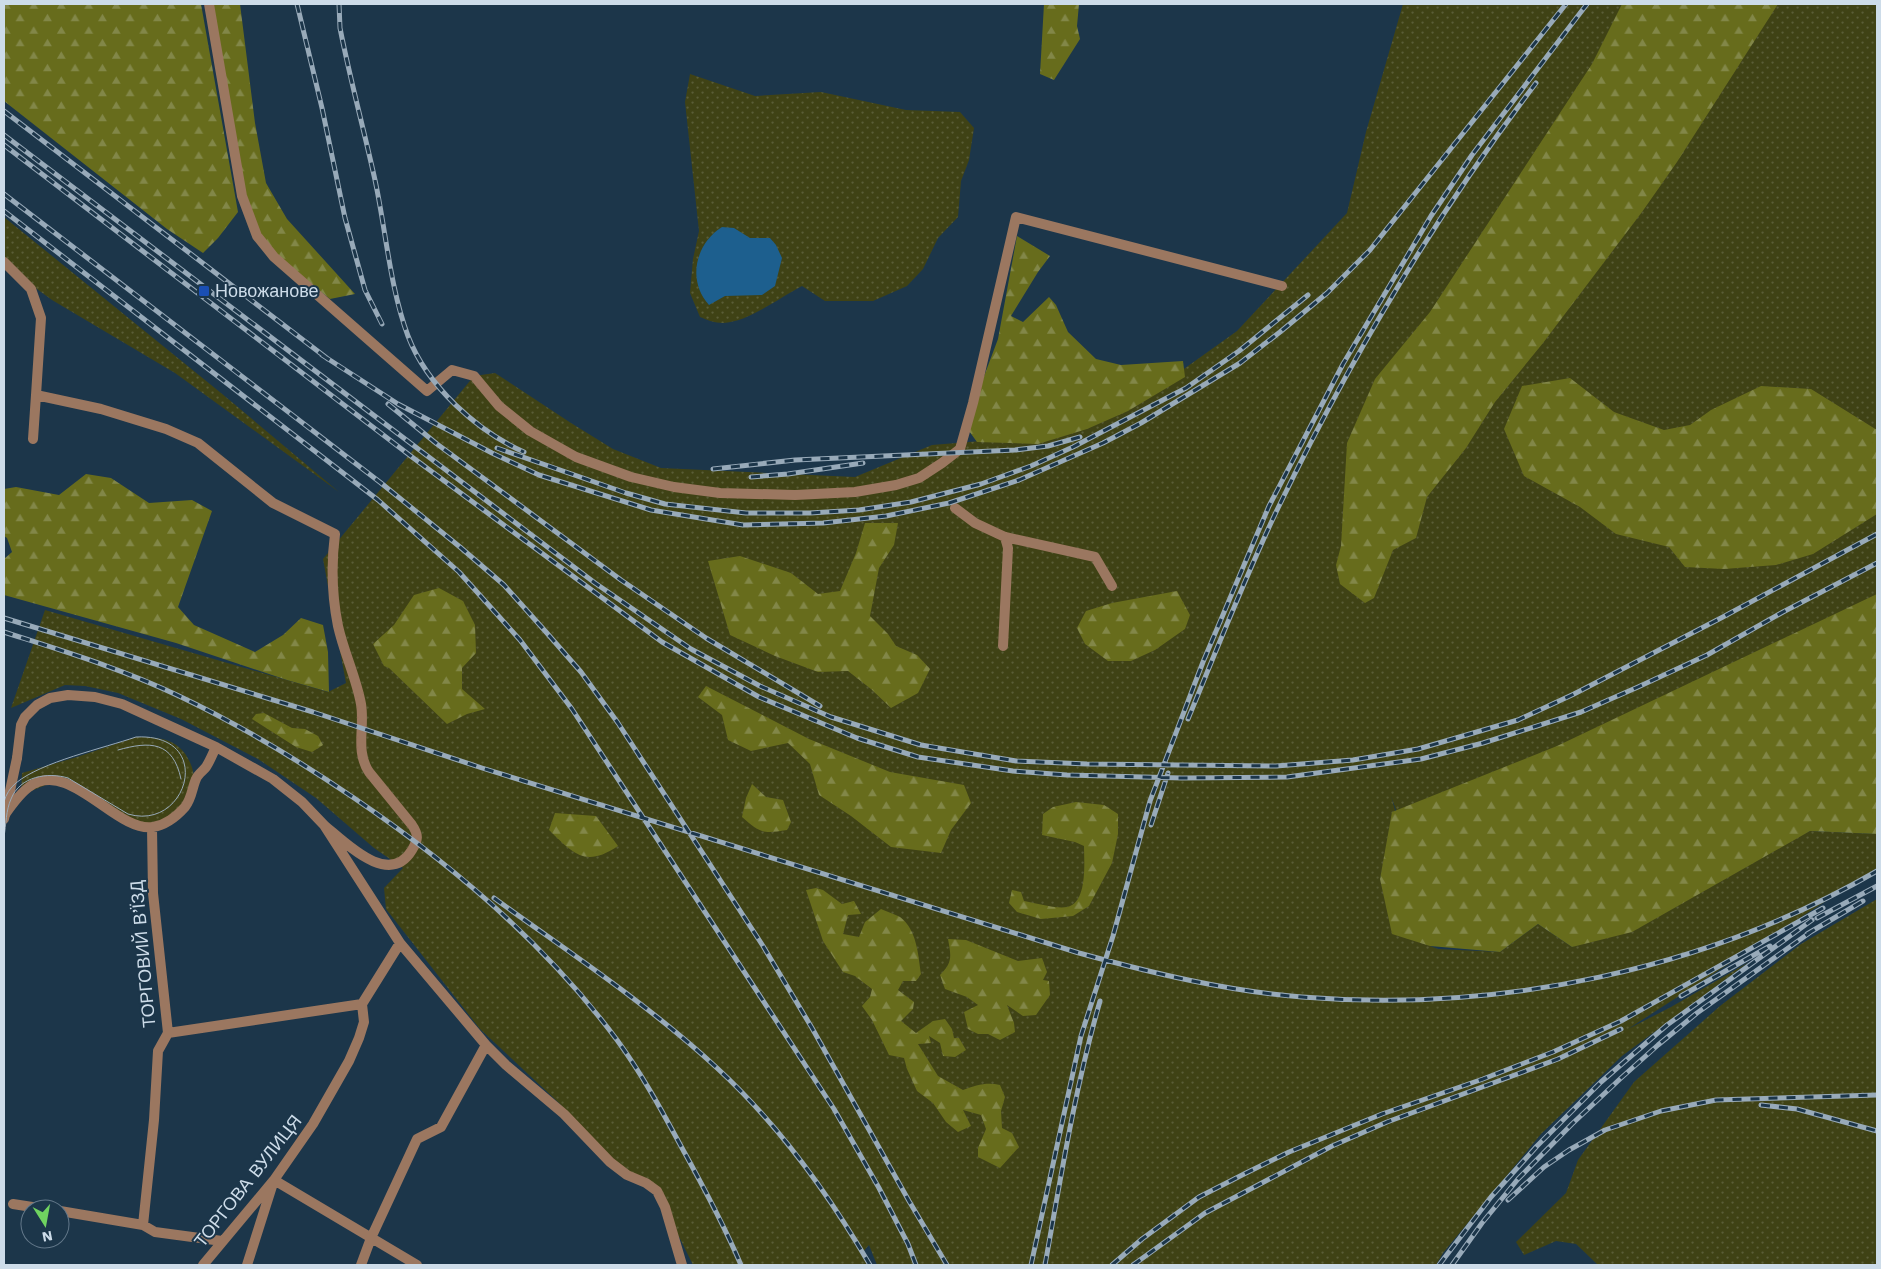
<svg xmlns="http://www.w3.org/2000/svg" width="1881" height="1269" font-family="'Work Sans',sans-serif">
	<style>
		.grass { fill: url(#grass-dots) }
		.forest { fill: url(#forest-firs) }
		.water { fill: #1d5f8e }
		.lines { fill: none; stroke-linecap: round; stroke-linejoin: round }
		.minor { stroke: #9b7760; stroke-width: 10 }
		.tertiary { stroke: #9b7760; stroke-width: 10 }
		.tram { stroke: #98aab9; stroke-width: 1 }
		.rail-casing { stroke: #98aab9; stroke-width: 5 }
		.rail { stroke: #1c364a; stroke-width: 3; stroke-dasharray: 9; stroke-linecap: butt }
		.transit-dot { fill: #1a4fb4; stroke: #1c364a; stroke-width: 2 }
		.labels { text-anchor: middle; stroke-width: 4; stroke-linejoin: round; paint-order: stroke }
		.poi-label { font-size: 18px; fill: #cddce9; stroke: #1c364a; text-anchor: start }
		.street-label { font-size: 18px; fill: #cddce9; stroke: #1c364a }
	</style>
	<defs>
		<pattern id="grass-dots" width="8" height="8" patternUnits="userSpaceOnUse" patternTransform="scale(1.25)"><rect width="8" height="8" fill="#3f4215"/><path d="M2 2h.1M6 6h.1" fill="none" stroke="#5a5d37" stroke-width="1.8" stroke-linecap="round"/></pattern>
		<pattern id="forest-firs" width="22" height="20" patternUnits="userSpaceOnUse" patternTransform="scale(1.25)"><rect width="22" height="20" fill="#676c1c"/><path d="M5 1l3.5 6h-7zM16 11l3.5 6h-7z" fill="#828748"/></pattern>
	</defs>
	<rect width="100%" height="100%" fill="#1c364a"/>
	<path class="grass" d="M 1403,4 L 1877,4 L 1877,596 L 1404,832 L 1391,796 L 1395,810 L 1380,879 L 1430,946 L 1438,949 L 1500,952 L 1538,924 L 1572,947 L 1810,831 L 1877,834 L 1877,868 L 1628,1029 L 1671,1007 L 1749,962 L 1622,1056 L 1541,1134 L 1443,1253 L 1436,1265 L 877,1265 L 869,1245 L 862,1253 L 870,1265 L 693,1265 L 658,1194 L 621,1167 L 558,1102 L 480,1029 L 386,909 L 384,888 L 403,868 L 374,848 L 316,798 L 258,759 L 181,719 L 118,693 L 85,686 L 65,685 L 11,708 L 45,610 L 328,692 L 346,683 L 323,559 L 474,376 L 495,373 L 571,423 L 613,449 L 661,468 L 855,477 L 932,445 L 1018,438 L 1167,381 L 1237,331 L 1347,213 L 1366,132 Z
		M 690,74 L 755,96 L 821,92 L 906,110 L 960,112 L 974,128 L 969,160 L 961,181 L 958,217 L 938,238 L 923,269 L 907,286 L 873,301 L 825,301 L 802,286 C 779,298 748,322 723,323 C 715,323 707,320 700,317 L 690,293 L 693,259 L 699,231 L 685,102 Z
		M 4,217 L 221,393 L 339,492 L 175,373 L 52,300 L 4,265 Z
		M 136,737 C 164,736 185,741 193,771 C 194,777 196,784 194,790 C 191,798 178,811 173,818 L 140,826 L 56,781 L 21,795 L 22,773 L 77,757 Z
		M 1877,899 L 1877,1265 L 1598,1265 L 1576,1244 L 1556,1241 L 1524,1255 L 1516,1242 L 1566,1193 L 1578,1160 L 1634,1082 L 1720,1006 L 1801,944 Z"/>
	<path class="forest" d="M 4,4 L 201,4 L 238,212 L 218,238 L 203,253 L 167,229 L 4,101 Z
		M 209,4 L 240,4 L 255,123 L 266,183 L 287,219 L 355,294 L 330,299 L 268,250 L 248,212 Z
		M 1044,4 L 1079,4 L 1077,26 L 1080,39 L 1054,80 L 1040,74 Z
		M 1622,4 L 1778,4 L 1677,162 L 1642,212 L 1543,343 L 1495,402 L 1466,448 L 1427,497 L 1416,538 L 1393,550 L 1374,598 L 1365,603 L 1340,584 L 1336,565 L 1341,546 L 1347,443 L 1375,379 L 1430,312 L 1592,64 Z
		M 1017,236 L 1050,256 L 1038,272 L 1011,316 L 1023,322 L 1049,297 L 1056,305 L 1068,332 L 1096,359 L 1121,365 L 1183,361 L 1185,377 L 1128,411 L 1087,429 L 1038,444 L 977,442 L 969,431 L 977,395 L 998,339 Z
		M 1570,378 L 1614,412 L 1664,430 L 1690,425 L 1711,410 L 1761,386 L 1811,389 L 1877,430 L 1877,514 L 1813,554 L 1776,565 L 1724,569 L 1685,567 L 1669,547 L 1616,534 L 1580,507 L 1524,476 L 1504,429 L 1522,386 Z
		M 86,474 L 111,478 L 149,503 L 192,500 L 212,511 L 178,607 L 194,625 L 255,652 L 283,635 L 301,618 L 323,625 L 328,652 L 329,692 L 287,680 L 176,643 L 4,595 L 4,559 L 12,552 L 7,538 L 4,536 L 4,489 L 16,487 L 59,495 Z
		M 865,523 L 898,523 L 894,545 L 879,568 L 870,616 L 888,634 L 896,646 L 917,655 L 930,669 L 918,693 L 891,708 L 871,689 L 848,671 L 818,672 L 775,656 L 730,635 L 708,561 L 740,556 L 791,573 L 818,594 L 840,591 L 856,553 Z
		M 439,588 L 463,601 L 475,625 L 476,653 L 462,668 L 462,689 L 485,709 L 467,714 L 447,724 L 389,668 L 384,666 L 373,644 L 394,625 L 414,595 Z
		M 1177,591 L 1190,615 L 1185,629 L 1155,650 L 1131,661 L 1108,661 L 1085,644 L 1077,628 L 1086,611 L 1112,603 Z
		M 1877,594 L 1877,834 L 1810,831 L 1632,932 L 1572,947 L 1538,924 L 1500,952 L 1430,946 L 1392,934 L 1380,879 L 1392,812 L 1557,746 Z
		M 706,686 L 809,739 L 890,772 L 964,785 L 971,803 L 951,830 L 941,853 L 891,847 L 851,816 L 819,795 L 810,764 L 788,743 L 751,751 L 728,740 L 722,715 L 698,697 Z
		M 264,713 L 292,728 L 305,729 L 318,736 L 323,745 L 312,752 L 296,747 L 252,719 L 256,714 Z
		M 752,784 L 766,797 L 783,800 L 791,822 L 787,830 C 763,834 760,833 742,817 L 746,798 Z
		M 1076,802 L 1104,805 L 1118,814 L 1118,834 L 1112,863 L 1089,906 L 1073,916 L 1041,919 L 1017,912 L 1009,903 L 1012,890 L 1021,892 L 1024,901 C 1035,903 1056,909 1067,907 C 1088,903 1084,861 1084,846 L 1075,842 L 1042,835 L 1043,814 L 1053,807 Z
		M 555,813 L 596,816 L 618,846 C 585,868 574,854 549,830 Z
		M 816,888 L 823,890 L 842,904 L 854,901 L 861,914 L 848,915 L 843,934 L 859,937 L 865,922 L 881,909 C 887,912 895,914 900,917 C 917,930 918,954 921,974 L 916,981 L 903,981 L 898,990 L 914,1002 L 913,1009 L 901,1021 L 916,1033 L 933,1021 L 945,1019 L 952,1029 L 954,1038 L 959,1038 L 966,1050 L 955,1057 L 943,1056 L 940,1043 L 929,1036 L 931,1043 L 918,1044 L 938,1076 L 963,1090 C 976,1085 987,1082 1000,1085 L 1005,1097 L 1001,1111 L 1002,1128 L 1012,1133 L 1019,1147 L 1000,1168 L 978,1157 L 978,1148 L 986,1129 L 981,1115 L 963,1110 L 971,1126 L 958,1132 L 946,1122 L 933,1103 L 917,1091 L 907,1069 L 904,1058 L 889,1055 L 872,1020 L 862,1006 L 870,997 L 872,989 L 855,976 L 843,972 L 823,941 L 806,890 Z
		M 948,939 L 966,940 L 1018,961 L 1042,958 L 1047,972 L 1043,980 L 1049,981 L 1050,995 L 1036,1015 L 1023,1016 L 1007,1005 L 1014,1023 L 1015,1032 L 1000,1040 L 988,1034 L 978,1034 L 968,1029 L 964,1012 L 978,1005 L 967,997 L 945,989 L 940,975 C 953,962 951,956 948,939 Z"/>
	<path class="water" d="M 722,227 L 734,228 L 750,238 L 770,238 L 776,245 L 782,258 L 775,286 L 762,295 L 725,296 L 709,305 C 687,281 695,244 722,227 Z"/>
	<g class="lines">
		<path class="minor" d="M 209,4 L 242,196 L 257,236 L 274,257 L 427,391 L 452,370 L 474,376 L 499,406 L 530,431 L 576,457 L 631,477 L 674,487 L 720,493 L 795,495 L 855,492 L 896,485 L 919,478 L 942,463 L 960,449 L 973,403 L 1016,217 L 1282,286
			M 4,262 L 31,289 L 41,318 L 36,395 L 101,409 L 166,429 L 198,443 L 273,503 L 335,534 C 331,565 332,596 338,626 C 344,653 356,677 361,704 C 365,727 355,751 369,772 L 412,825 C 419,835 418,840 412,850 C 389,888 346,843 324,825
			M 33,439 L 36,395
			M 955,508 L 975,523 L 1005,537 L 1095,557 L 1112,586
			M 1003,646 L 1008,548 L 1005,537
			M 17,758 L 21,725 L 25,717 L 37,705 L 50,698 L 68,695 L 95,697 L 122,704 L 216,747 L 273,779 L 302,802 L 324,825 L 400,943 L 362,1004 L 364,1022 L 359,1038 L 349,1061 L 313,1124 L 274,1180 L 203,1265
			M 4,816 C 11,806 19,794 29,787 C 69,757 116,833 153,827 C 166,825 177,816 185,807 C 192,798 192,788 196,779 C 198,774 203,771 206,767 C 210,761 213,753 216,747
			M 168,1033 L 362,1004
			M 486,1045 L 506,1065 L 564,1114 L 610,1162 L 627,1175 L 646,1183 L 657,1191 L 665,1207 L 682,1265
			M 13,1204 L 45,1209
			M 60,1211 L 143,1225 L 155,1232 L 222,1241
			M 143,1225 L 154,1120 L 158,1051 L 168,1033 L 153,893 L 152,828
			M 247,1265 L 274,1180 L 417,1265
			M 361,1265 L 371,1238 L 417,1139 L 441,1127 L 486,1045 L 400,943"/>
		<path class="tertiary" d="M 4,819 L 17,758"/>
		<path class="tram" d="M 118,750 C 150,741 173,741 181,779
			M 4,802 C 6,794 10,788 16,783 C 41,762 104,748 136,737 C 216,733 188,832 128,814 L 68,778 C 48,772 20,776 11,799 C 6,810 6,825 4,837"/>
		<g class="rail-casing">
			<path id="rail" d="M 297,4 L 322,108 L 345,218 L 365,290 L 382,324
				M 339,4 L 340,28 C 350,79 364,130 375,180 C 386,231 390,288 408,336 C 427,386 477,431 524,452
				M 4,111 L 328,359
				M 4,135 L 595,583 L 691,649 L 760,686 L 831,717 L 921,745 L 1016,761 L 1087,764 L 1276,766 L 1353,760 L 1418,749 L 1518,720 L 1574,694 L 1721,618 L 1877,534
				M 4,145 L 412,457 L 662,642 L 759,697 L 857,738 L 918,757 L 1013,771 L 1067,775 L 1182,778 L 1287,777 L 1421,759 L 1483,743 L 1581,712 L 1638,687 L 1707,655 L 1783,612 L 1877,563
				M 4,194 L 381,483 L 460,547 L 504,585 L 546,632 L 581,672 L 618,723 L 763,946 L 812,1028 L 909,1201 L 947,1265
				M 4,211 L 378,500 L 459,572 L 520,640 L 572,709 L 834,1109 L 879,1188 L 908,1244 L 916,1265
				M 322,355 L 398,404 L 492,453 L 539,475 L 651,510 L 743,525 L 823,523 L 886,516 L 949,503 L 1019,480 L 1103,443 L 1141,423 L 1240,363 L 1280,332 L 1327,293 L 1370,250 L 1566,4
				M 388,404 L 437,444 L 621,580 L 706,638 L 820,706
				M 497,448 L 626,493 L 665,504 L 746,513 L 810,513 L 859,510 L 911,502 L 981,484 L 1031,466 L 1073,447 L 1157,403 L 1186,388 L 1239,351 L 1308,295
				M 713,469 L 795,460 L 1015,450 L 1048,446 L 1080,437
				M 751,477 L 788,474 L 863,463
				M 4,618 L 313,712 L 482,768 L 1079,953 C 1152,973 1226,991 1302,997 C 1499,1013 1706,970 1877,871
				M 4,632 C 63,651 123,669 179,696 C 240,725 298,760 354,798 C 453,865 545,943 617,1040 C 642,1074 662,1111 682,1148 C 703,1186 724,1225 741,1265
				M 1188,719 C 1217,649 1245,577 1278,508 C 1351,357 1435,216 1536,83
				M 1151,825 L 1168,773
				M 494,898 C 570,953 649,1005 717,1068 C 779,1125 828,1193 870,1265
				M 1817,918 L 1877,886
				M 1807,934 L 1863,901
				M 1681,996 L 1770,946
				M 1761,1105 L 1797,1109 L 1877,1131
				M 1508,1200 L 1544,1167 L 1569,1150 L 1605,1130 L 1661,1111 L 1716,1100 L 1877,1095
				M 1031,1265 L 1081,1036 L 1113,936 L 1150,801 L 1203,662 L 1269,506 L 1343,364 L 1431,216 L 1472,155 L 1587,4
				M 1045,1265 C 1061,1176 1075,1088 1100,1001
				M 1112,1265 L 1142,1239 L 1199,1197 L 1246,1173 L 1289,1152 L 1382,1114 L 1483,1079 L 1553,1052 L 1621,1021 L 1823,908
				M 1133,1265 L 1205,1213 L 1332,1146 L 1387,1122 L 1558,1059 L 1621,1029
				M 1439,1265 L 1491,1197 L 1537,1146 L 1601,1082 L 1667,1025 L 1812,920
				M 1452,1265 L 1482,1223 L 1518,1179 L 1572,1124 L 1621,1078 L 1658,1045 L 1697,1013 L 1812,931"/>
		</g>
		<use href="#rail" class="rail"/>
	</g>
	<rect class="transit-dot" x="198" y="285" width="12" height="12" rx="2.5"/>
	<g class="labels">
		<g class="poi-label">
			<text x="215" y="297">Новожанове</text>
		</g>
		<g class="street-label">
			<text transform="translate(143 954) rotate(-95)" y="6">ТОРГОВИЙ В’ЇЗД</text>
			<text transform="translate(248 1181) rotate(-52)" y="6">ТОРГОВА ВУЛИЦЯ</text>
		</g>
	</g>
	<rect width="1881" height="1269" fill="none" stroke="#cddce9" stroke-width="10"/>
	<g transform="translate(45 1224) rotate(169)"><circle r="24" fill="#1c364a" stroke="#63788a"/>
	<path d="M0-4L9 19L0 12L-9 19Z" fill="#6fd360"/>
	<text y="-8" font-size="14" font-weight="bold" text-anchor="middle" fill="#cddce9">N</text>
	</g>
</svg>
